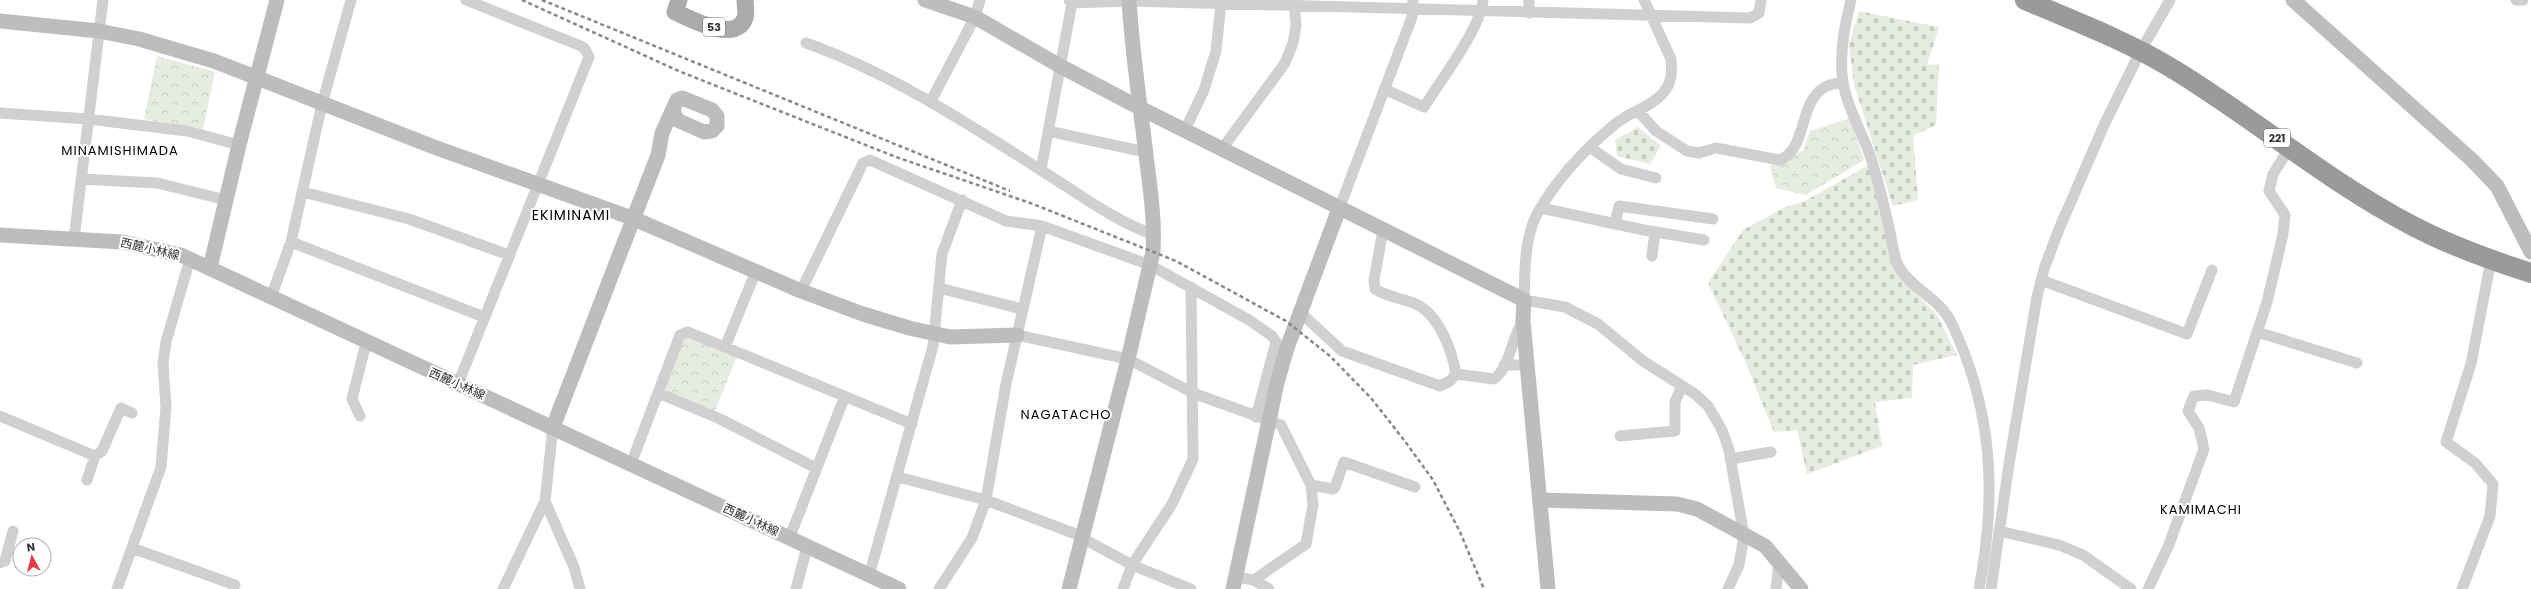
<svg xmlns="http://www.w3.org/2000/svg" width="2531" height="589" font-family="Poppins,'Noto Sans JP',sans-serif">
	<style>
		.cemetery { fill: url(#cemetery-stones) }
		.park { fill: url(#park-crowns) }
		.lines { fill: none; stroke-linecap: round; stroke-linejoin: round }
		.street { stroke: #d0d0d0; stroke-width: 11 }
		.secondary { stroke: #bdbdbd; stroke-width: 15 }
		.primary { stroke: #ababab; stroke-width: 17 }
		.highway { stroke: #9a9a9a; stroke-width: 20 }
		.rail { stroke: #888; stroke-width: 2.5; stroke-dasharray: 4 3; stroke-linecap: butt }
		.labels { text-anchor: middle; stroke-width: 4; stroke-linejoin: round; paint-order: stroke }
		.shield { fill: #fff; stroke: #707070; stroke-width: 1 }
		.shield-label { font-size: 11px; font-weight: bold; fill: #333 }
		.street-label { font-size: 12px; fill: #333; stroke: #fff }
		.neighbourhood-label { font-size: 13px; letter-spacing: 1px; fill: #000; stroke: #fff }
		.quarter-label { font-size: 14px; letter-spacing: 1px; fill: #000; stroke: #fff }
	</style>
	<defs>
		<pattern id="cemetery-stones" width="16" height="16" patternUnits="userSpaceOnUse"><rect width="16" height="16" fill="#e6ecdf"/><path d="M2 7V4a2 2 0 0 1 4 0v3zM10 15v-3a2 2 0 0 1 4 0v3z" fill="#c6cbc0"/></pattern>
		<pattern id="park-crowns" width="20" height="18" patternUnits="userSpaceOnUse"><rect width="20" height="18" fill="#e6ecdf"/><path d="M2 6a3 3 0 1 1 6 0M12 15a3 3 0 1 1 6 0" fill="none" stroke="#c6cbc0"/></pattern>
	</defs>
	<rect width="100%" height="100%" fill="#fff"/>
	<path class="cemetery" d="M 1859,11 L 1939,27 L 1927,65 L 1939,64 L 1936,125 L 1913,136 L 1918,200 L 1893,206 L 1854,85 L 1849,44 Z
		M 1638,127 L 1661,146 L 1650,164 L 1617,156 L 1615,140 Z
		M 1870,164 L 1898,275 L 1937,315 L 1957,355 L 1913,365 L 1912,398 L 1875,402 L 1882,446 L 1807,474 L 1797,430 L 1774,432 L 1744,359 L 1708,283 L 1743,230 L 1783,208 L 1805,201 Z"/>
	<path class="park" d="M 157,56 L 215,72 L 203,129 L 144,119 Z
		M 1850,118 L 1864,160 L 1806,195 L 1776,188 L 1770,166 L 1803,151 L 1810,131 Z
		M 684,336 L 737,356 L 714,414 L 665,390 Z"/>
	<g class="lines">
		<path class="street" d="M 1069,0 L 1072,3 L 1129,1 L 1750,18 L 1759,13 L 1761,0
			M 1529,0 L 1529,13
			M 1644,0 L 1671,59 C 1672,68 1672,78 1668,86 C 1656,107 1631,110 1614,125 C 1585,149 1556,180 1537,214 C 1524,239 1525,272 1524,300 L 1565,307 L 1598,324 L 1643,361 L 1695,394 L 1708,406 L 1722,430 L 1729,450 L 1744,536 L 1739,565 L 1728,589
			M 1851,0 C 1845,25 1840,48 1842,74 C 1844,103 1862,131 1871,158 C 1878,181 1884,204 1889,228 C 1892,240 1893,256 1899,267 C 1912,289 1940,299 1951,322 C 1993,409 1997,495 1979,589
			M 2516,0 L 2523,0
			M 806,43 C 890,73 964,121 1039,169 C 1078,193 1111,219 1154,235
			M 1384,89 L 1424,107 C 1440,81 1481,28 1483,0
			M 931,101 L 975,17 L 980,0
			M 1638,111 L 1656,131 L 1687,151 L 1699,153 L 1716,148 L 1780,160 C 1808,148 1798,102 1825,87 C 1830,84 1838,83 1843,82
			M 0,113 L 88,119 L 187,131 L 239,145
			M 1185,130 L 1204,90 L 1216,51 L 1221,3
			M 1048,131 L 1136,150 L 1145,150
			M 1591,148 L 1621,169 L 1656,178
			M 1222,149 L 1285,63 L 1293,43 L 1296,26 L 1294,0
			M 1041,170 L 1072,3
			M 81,179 L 157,183 L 226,200
			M 303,192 L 409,219 L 509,255
			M 1541,208 L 1644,230 L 1704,240
			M 1339,209 L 1412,17 L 1413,0
			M 1615,224 L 1619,206 L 1713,219
			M 74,239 L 103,0
			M 291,242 L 484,317
			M 1652,256 L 1655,232
			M 2041,280 L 2187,334 L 2212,270
			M 939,288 L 1022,309
			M 801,291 L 863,163 L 870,160 L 1006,221 L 1042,226 L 1150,265 L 1249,320 L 1272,336 L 1276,342 L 1256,417
			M 271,297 L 291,242 L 322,104 L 351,0
			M 1301,313 L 1342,351 L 1440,386 L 1450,381 L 1456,374 C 1452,351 1440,317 1418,305 C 1404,298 1389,298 1375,289 L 1374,280 L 1383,230
			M 2257,332 L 2357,363
			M 1017,335 L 1128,359 L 1193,393 L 1281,425 L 1311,485 L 1313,505 L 1306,544 L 1254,580
			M 725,347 L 912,424
			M 1504,365 L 1527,365
			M 1456,374 L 1494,379 C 1511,366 1511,338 1523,321
			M 458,384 L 589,57 L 585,49 L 581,46 L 466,0
			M 658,393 L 718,418 L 816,468
			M 0,416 L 95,456 L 102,451 L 121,408 L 132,413
			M 360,416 L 352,399 L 366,343
			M 1620,436 L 1675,431 L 1675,402 L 1682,386
			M 1730,459 L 1771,452
			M 631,464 L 680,335 L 688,332 L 725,347 L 756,271
			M 898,477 L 986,500 L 1073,533 L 1132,565 L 1191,589
			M 87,480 L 95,456
			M 1311,485 L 1333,489 L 1335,487 L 1344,462 L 1415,487
			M 545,501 L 574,567 L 580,589
			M 1999,531 L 2059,545 L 2083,555 L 2131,589
			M 789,539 L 845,396
			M 132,548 L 235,585
			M 0,563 L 5,561 L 13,531
			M 869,576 L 933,346 L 942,254 L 962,200
			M 1236,577 L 1254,580 L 1269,589
			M 117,589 L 161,467 L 166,407 L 163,364 L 166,342 L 190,259
			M 503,589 L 545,501 L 553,427
			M 796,589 L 807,547
			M 939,589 L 972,538 L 986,500 L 1006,384 L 1042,226
			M 1123,589 L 1132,565 L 1172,504 L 1193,459 L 1191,287
			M 1776,589 L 1779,562
			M 1991,589 L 2009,464 L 2037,297 L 2044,269 L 2059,229 L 2105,123 L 2140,52 L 2170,0
			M 2148,589 L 2168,547 L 2204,449 L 2199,428 L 2188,411 L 2194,396 L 2208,395 L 2234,402 L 2267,302 L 2283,234 L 2285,215 L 2269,191 L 2273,174 L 2290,147
			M 2462,589 L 2490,516 L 2493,484 L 2475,463 L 2446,442 L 2471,364 L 2491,260"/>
		<path class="secondary" d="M 925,0 L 975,17 L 1060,66 L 1140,108 L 1524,300 L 1523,321 L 1548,589
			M 2293,0 L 2472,160 L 2497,186 L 2531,252
			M 0,21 L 99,31 L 139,39 L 214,61 L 434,147 L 632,218 L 801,291 L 863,314 L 909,328 L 950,337 L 1017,335
			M 0,235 L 122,242 L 181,255 L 899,589
			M 210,268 L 239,145 L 277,0
			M 553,427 L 658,155 L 662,133 L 677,100 L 682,98 L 712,110 L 717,116 L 717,126 L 712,131 L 704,132 L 677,120 L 673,110
			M 1541,500 L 1677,504 L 1697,509 L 1765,546 L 1801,589
			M 1069,589 L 1128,359 L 1153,252 C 1155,220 1150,187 1146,155 C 1140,103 1132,52 1129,0
			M 1233,589 L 1277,383 L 1287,348 L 1339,209"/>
		<path class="primary" d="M 679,0 L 675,12 C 691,19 736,44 745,18 C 747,12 745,6 745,0"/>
		<path class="highway" d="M 2025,0 C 2074,21 2127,41 2173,69 C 2254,118 2328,182 2413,226 C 2451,246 2490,260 2531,273"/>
		<path class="rail" d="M 522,0 L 681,72 L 896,157 L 1033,204 L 1176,261 L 1286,321 L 1330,356 L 1371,398 L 1404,440 L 1433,480 L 1460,532 L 1484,589
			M 542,0 L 1010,191"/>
	</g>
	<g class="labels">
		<g class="shield">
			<rect x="703" y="18" width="22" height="18" rx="3"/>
			<rect x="2264" y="129" width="26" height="18" rx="3"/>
		</g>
		<g class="shield-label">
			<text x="714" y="31">53</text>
			<text x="2277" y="142">221</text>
		</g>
		<g class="street-label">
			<text transform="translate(150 249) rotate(13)" y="4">西麓小林線</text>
			<text transform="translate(457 384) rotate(24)" y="4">西麓小林線</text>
			<text transform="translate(751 520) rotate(25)" y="4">西麓小林線</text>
		</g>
		<g class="neighbourhood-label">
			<text x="120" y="155">MINAMISHIMADA</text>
			<text x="1066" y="419">NAGATACHO</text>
			<text x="2201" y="514">KAMIMACHI</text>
		</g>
		<g class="quarter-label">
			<text x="571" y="220">EKIMINAMI</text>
		</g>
	</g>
	<g transform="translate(32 557) rotate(353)"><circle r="19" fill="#ffffff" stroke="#adadad"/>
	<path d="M0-3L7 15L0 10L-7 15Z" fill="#e63946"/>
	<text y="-6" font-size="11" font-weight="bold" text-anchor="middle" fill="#333333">N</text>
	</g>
</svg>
